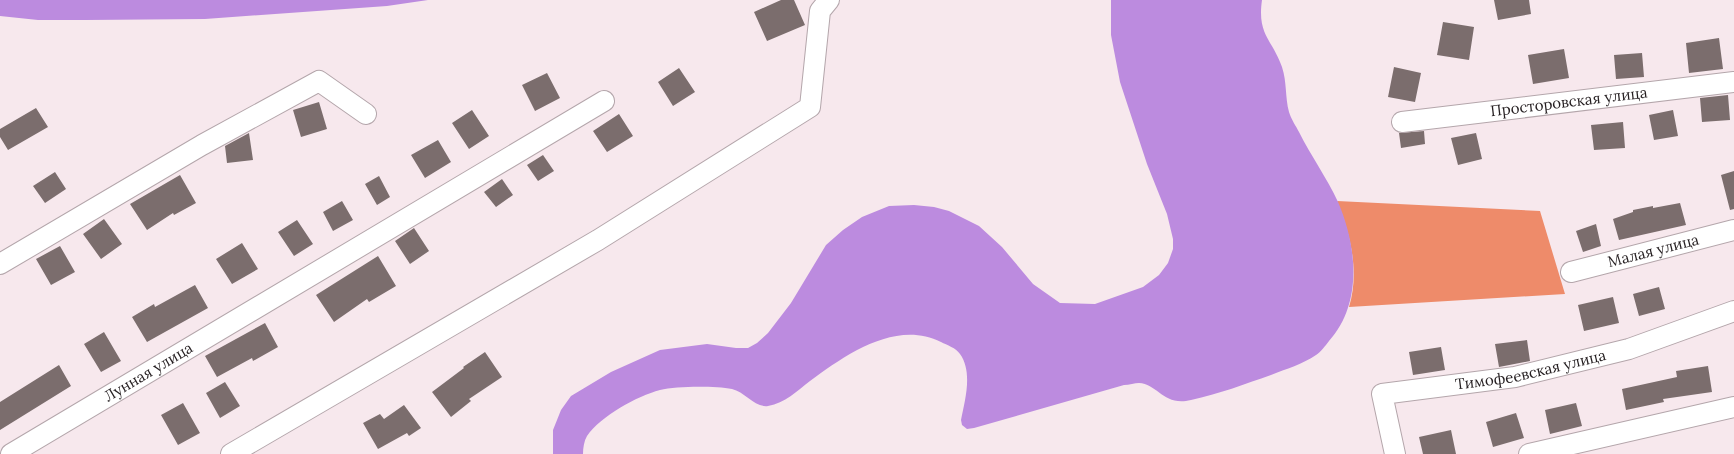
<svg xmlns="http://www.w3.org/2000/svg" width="1734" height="454" font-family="Lora,serif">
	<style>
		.forest { fill: #ee8b6a }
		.water { fill: #bc8bdf }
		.building { fill: #7b6d6d }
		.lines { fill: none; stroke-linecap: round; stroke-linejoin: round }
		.minor-casing { stroke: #b4a6ab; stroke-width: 22 }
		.minor { stroke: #fff; stroke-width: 20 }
		.labels { text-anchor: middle; stroke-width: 4; stroke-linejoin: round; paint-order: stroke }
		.street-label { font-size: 15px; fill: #241e20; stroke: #f7e8ed }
	</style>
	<rect width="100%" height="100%" fill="#f7e8ed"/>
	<path class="forest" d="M 1337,201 L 1540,211 L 1565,294 L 1349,307 C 1360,271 1350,234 1337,201 Z"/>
	<path class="water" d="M 0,0 L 428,0 L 387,6 L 205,19 L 86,20 L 38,20 L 0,16 Z
		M 1111,0 L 1262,0 C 1257,35 1272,39 1282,67 C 1287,82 1285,97 1289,112 C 1291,119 1296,126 1299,132 C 1311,156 1327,178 1338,202 C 1357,246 1363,303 1329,341 C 1325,346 1321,352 1316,355 C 1303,364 1286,369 1271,375 C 1245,384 1219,394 1191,400 C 1164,407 1158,384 1139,383 C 1135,383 1129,385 1124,385 L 974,428 L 967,429 L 962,425 L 961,420 C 965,400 973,372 960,354 C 956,348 947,345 941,342 C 896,319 845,355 810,381 C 797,391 785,403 768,406 C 755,408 745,392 732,389 C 715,386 677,386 660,390 C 637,396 601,416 587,436 C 584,441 583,448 583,454 L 553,454 L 553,430 L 561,410 L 571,396 L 611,372 L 660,350 L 707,344 L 736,348 L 748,348 L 757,343 L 768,333 L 791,303 L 826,245 L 843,230 L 862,217 L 889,206 L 914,205 L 934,207 L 949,211 L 979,226 L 1002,247 L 1033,284 L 1060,303 L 1095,304 L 1143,287 L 1159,275 L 1168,263 L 1173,249 L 1173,239 L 1167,214 L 1147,164 L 1120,82 L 1111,35 Z"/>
	<path class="building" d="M 781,0 L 794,0 L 805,25 L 767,41 L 754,12 Z
		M 1494,0 L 1529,0 L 1531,14 L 1498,20 Z
		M 1443,22 L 1474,27 L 1469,60 L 1437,55 Z
		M 1719,38 L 1723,69 L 1689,73 L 1686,43 Z
		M 1564,49 L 1569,78 L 1533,84 L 1528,55 Z
		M 1642,53 L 1644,77 L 1616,79 L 1614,55 Z
		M 1394,67 L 1421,73 L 1415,102 L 1388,97 Z
		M 679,68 L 695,92 L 673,106 L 658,82 Z
		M 547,73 L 560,98 L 535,111 L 522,85 Z
		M 1728,95 L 1730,120 L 1702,122 L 1700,98 Z
		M 319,102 L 327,129 L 301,137 L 293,110 Z
		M 36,108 L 48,127 L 8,150 L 0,137 L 0,129 Z
		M 472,110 L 489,136 L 469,149 L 452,123 Z
		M 1673,110 L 1678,136 L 1654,140 L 1649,115 Z
		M 619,114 L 633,136 L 607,152 L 593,131 Z
		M 1623,122 L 1625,148 L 1594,150 L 1591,125 Z
		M 1424,131 L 1425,144 L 1401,148 L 1399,133 Z
		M 249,133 L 253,160 L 227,163 L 225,146 Z
		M 1476,133 L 1482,159 L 1458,165 L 1451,138 Z
		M 438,140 L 451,162 L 425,178 L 411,155 Z
		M 543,155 L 554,171 L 538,181 L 527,165 Z
		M 1734,171 L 1734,209 L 1730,210 L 1721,175 Z
		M 55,172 L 66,189 L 45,203 L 33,186 Z
		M 180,175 L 196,203 L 174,215 L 173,213 L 147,230 L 130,204 Z
		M 379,176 L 390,197 L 377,205 L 365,184 Z
		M 502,179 L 513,195 L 496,207 L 484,192 Z
		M 342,201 L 353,220 L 333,231 L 323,212 Z
		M 1680,203 L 1686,225 L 1619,240 L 1613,219 L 1633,212 L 1633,210 L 1653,206 L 1653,208 Z
		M 104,219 L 122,244 L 101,259 L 83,234 Z
		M 297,220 L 313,244 L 294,256 L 278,232 Z
		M 1596,224 L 1601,246 L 1583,252 L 1576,231 Z
		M 414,228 L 429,251 L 410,264 L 395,241 Z
		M 242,243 L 258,269 L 232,284 L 216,259 Z
		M 60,246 L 75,272 L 51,285 L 36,259 Z
		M 378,256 L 396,286 L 369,302 L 367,299 L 334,322 L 316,295 Z
		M 195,285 L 208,308 L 147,342 L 132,317 L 154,304 L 155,307 Z
		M 1659,287 L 1665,309 L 1639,316 L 1633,294 Z
		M 1613,297 L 1619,323 L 1584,331 L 1578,305 Z
		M 265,323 L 278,347 L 253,361 L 252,358 L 217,377 L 205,356 Z
		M 104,332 L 121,361 L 101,372 L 84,344 Z
		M 1527,340 L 1530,361 L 1499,367 L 1495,344 Z
		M 1441,347 L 1445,370 L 1413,375 L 1409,352 Z
		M 485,352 L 502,377 L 469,399 L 471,401 L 451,417 L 432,392 L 464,368 L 463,367 Z
		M 59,365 L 71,386 L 0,430 L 0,402 Z
		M 1708,366 L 1712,392 L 1663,399 L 1664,402 L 1626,410 L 1622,389 L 1677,377 L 1676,371 Z
		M 225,382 L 240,406 L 220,418 L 206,393 Z
		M 183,403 L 200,433 L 178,445 L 161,415 Z
		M 1576,403 L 1582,426 L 1550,434 L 1545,410 Z
		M 404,405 L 421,428 L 409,436 L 407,433 L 378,449 L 363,423 L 380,414 L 384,419 Z
		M 1516,413 L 1524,438 L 1493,447 L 1486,422 Z
		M 1451,430 L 1456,454 L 1423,454 L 1419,437 Z"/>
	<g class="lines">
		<g class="minor-casing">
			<g id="minor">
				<path id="s1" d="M 1402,122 L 1734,82"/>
				<path d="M 0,264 L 202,145 L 319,81 L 366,114"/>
				<path id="s2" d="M 1571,272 L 1734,230"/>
				<path id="s3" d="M 11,454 L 604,101"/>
				<path d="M 231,454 L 598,240 L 810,107 L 820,11 L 829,0"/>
				<path id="s4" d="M 1395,454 L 1382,394 L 1515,377 L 1629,349 L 1734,311"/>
				<path d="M 1529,454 L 1734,407"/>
			</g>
		</g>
		<use href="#minor" class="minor"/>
	</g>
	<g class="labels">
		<g class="street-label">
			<text dy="5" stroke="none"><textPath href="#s1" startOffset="168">Просторовская улица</textPath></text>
			<text dy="5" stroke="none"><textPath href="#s2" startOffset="85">Малая улица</textPath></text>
			<text dy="5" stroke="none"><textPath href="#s4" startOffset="212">Тимофеевская улица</textPath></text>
			<text dy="5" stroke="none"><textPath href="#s3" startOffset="160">Лунная улица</textPath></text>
		</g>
	</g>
</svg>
